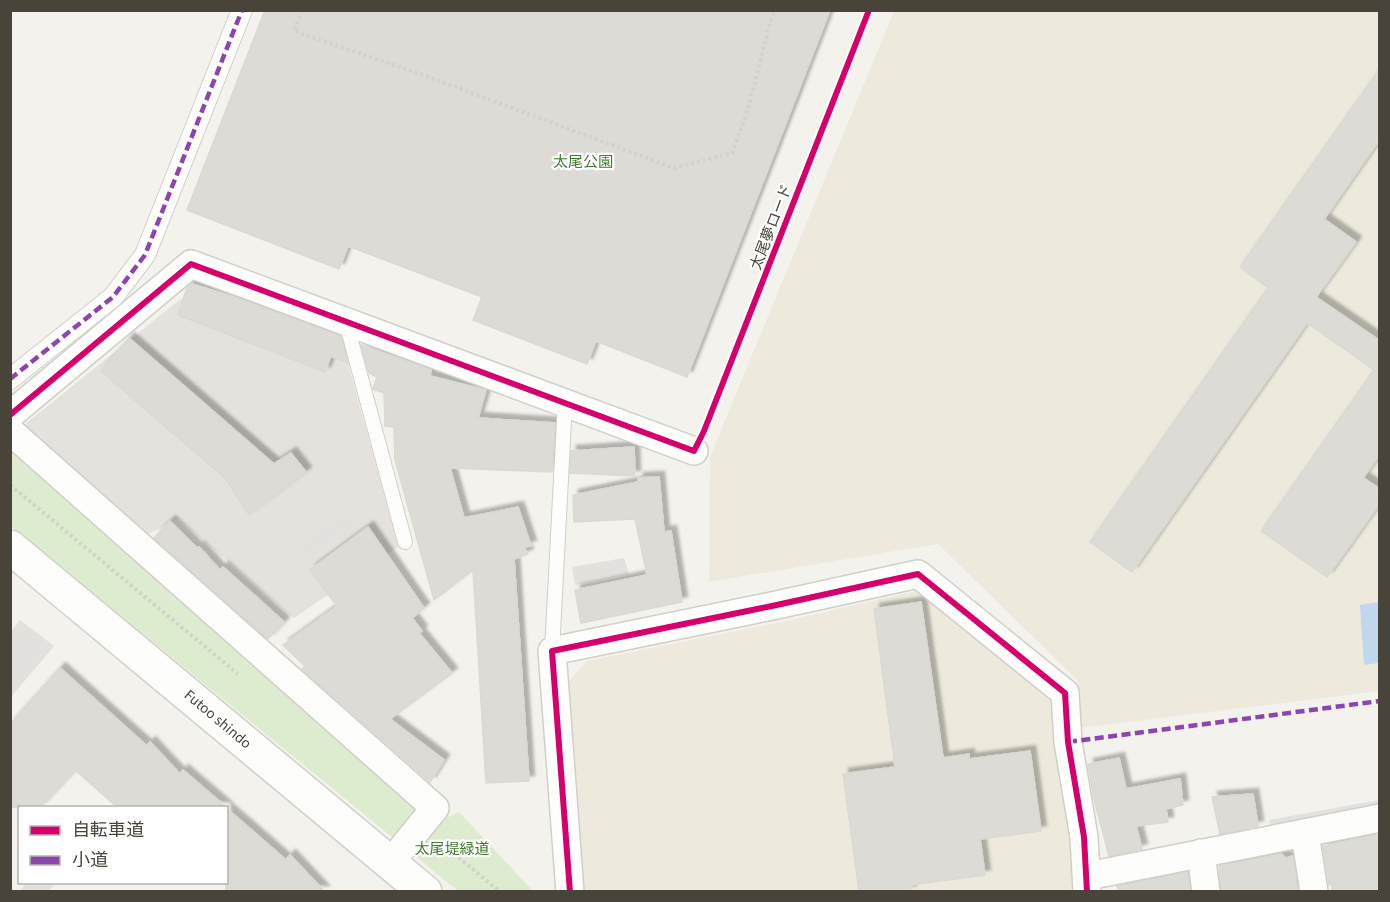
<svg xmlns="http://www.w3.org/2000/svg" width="1390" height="902" font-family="'Source Sans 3','Noto Sans JP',sans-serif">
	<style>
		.industrial { fill: #e5e2dd }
		.education { fill: #edeadd }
		.green { fill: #ddecce }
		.parking { fill: #e2e1dd }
		.water { fill: #c0d7ee }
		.building { fill: #dcdbd5; stroke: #dbd9d3; stroke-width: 1.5; filter: url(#shadow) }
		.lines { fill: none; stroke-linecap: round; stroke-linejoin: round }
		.service-casing { stroke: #d1cfca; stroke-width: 16 }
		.pedestrian-casing { stroke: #d1cfca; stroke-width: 22 }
		.minor-casing { stroke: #d1cfca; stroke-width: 30 }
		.tertiary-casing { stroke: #d1cfca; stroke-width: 36 }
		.path { stroke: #d3d2cb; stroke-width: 4; stroke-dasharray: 3 3; stroke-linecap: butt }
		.service { stroke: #fdfdfc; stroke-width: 14 }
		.pedestrian { stroke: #fdfdfc; stroke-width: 20 }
		.minor { stroke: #fdfdfc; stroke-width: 27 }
		.tertiary { stroke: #fdfdfc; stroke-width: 33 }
		.quiet { stroke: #8e44ad; stroke-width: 4.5; stroke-dasharray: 9 4.5; stroke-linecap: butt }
		.cycleway-casing { stroke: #fff; stroke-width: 10 }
		.cycleway { stroke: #d6006c; stroke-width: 6 }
		.labels { text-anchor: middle; stroke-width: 4.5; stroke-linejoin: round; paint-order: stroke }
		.park-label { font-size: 15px; fill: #41792d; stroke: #fff }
		.street-label { font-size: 15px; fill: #494439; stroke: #fff }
	</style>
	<defs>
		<filter id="shadow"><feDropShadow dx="5.5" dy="-5.5" stdDeviation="1.5" flood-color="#0004"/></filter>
	</defs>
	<rect width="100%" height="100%" fill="#f3f2ed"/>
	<path class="industrial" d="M 198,285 L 344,349 L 398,547 L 294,618 L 178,519 L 140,538 L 24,425 Z"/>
	<path class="education" d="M 894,11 L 1379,11 L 1379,691 L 1079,728 L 1077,680 L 938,544 L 709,582 L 710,457 Z
		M 925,589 L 1050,701 L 1084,891 L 583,891 L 568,682 L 587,661 L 777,623 Z"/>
	<path class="green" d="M 10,450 L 444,819 L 459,812 L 533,891 L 458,891 L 11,526 Z"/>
	<path class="parking" d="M 348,509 L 359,523 L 306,560 L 296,546 Z
		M 624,558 L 629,574 L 575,585 L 572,567 Z
		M 20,620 L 54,646 L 11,697 L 11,631 Z
		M 1379,800 L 1379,815 L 1273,837 L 1269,820 Z
		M 27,883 L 27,882 L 56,883 L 48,891 L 19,891 Z"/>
	<path class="water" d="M 1379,602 L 1379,663 L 1364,665 L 1360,605 Z"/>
	<path class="building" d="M 265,10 L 830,10 L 687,377 L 596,341 L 587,364 L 473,320 L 482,297 L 348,246 L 339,269 L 187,210 Z
		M 1380,68 L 1380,139 L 1324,219 L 1356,242 L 1316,297 L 1380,341 L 1380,454 L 1363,478 L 1380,489 L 1380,503 L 1327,577 L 1261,531 L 1374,370 L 1307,323 L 1132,572 L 1090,542 L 1268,288 L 1240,267 Z
		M 192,284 L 231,296 L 341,336 L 348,363 L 331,356 L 325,372 L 178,315 L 187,288 Z
		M 129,338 L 274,464 L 291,453 L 306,472 L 249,515 L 226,479 L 101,371 Z
		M 361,345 L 431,370 L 430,376 L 486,390 L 478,418 L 555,423 L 552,472 L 450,468 L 464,518 L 518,507 L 531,546 L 524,547 L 528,554 L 514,559 L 529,781 L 486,783 L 473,570 L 434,600 L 395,460 L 394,427 L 385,426 L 384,393 L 373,389 L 377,377 L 369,373 Z
		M 634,447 L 635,476 L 570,473 L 571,451 Z
		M 659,477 L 664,532 L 671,531 L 682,602 L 581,623 L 575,590 L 647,575 L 635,519 L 574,522 L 573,495 L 638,482 L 638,478 Z
		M 170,521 L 197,548 L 199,547 L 220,570 L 223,567 L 284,622 L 268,639 L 154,538 Z
		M 368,527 L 424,608 L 412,618 L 422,631 L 419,633 L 452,673 L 390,719 L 444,760 L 430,782 L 302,669 L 305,666 L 283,645 L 337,606 L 310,570 Z
		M 921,602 L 943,758 L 969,754 L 969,759 L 1030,751 L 1041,831 L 980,839 L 985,875 L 910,885 L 911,891 L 859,891 L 843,774 L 895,767 L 874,609 Z
		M 60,668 L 147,746 L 150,742 L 180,774 L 183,770 L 226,807 L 117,807 L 75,770 L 40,807 L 10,807 L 10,724 Z
		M 1119,758 L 1126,789 L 1180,779 L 1183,805 L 1166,809 L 1168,822 L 1136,826 L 1142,849 L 1109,856 L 1094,799 L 1088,764 Z
		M 1253,794 L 1258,826 L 1220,834 L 1212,797 Z
		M 226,808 L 286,860 L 290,855 L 324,891 L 226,891 Z
		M 1380,834 L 1380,891 L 1332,891 L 1332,885 L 1329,885 L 1323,846 Z
		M 1281,854 L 1286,858 L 1293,856 L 1298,889 L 1272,891 L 1221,891 L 1219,866 Z
		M 1188,872 L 1190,891 L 1119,891 L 1117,886 Z"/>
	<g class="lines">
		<g class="service-casing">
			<path id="service" d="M 346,322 L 405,542
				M 552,651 L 565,402"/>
		</g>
		<g class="pedestrian-casing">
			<path id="pedestrian" d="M 10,379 L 113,297 L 145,255 L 242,10"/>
		</g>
		<g class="minor-casing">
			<path id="minor" d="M 10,415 L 191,264 L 694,451
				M 10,431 L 435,808 L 391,862
				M 1305,833 L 1314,892
				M 1201,853 L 1206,892
				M 1088,876 L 1380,818
				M 570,892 L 552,651 L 772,606 L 918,574 L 1065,693 L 1068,742 L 1084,837 L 1087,892"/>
		</g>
		<g class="tertiary-casing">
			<path id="tertiary" d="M 10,547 L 425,892"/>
		</g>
		<path class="path" d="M 302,10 L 294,31 L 426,76 L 674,168 L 732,153 L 747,113 L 771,19 L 776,10
			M 10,485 L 238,674
			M 440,842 L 500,892"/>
		<use href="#service" class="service"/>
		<use href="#pedestrian" class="pedestrian"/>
		<use href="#minor" class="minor"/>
		<use href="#tertiary" class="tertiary"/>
		<path class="quiet" d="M 10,379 L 113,297 L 145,255 L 242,10
			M 1068,742 L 1380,701"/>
		<g class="cycleway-casing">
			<path id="cycleway" d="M 10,415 L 191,264 L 694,451 L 704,431 L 869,10
				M 570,892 L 552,651 L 772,606 L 918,574 L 1065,693 L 1068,742 L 1084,837 L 1087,892"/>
		</g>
		<use href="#cycleway" class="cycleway"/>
	</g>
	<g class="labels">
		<g class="park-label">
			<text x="583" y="167">太尾公園</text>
			<text x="452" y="854">太尾堤緑道</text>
		</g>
		<g class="street-label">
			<text transform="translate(771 227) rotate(-69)" y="5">太尾夢ロード</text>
			<text transform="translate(218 719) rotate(40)" y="5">Futoo shindo</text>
		</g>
	</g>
	<rect width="1390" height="902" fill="none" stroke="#494439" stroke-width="24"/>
	<rect x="18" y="806" width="210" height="78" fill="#ffffff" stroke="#b6b4b0" stroke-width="1.5"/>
	<rect x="30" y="826" width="30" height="9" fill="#d6006c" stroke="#b6b4b0" stroke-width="1.5"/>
	<text x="72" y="836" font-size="18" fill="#494439">自転車道</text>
	<rect x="30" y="856" width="30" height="9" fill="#8e44ad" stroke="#b6b4b0" stroke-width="1.5"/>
	<text x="72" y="866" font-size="18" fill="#494439">小道</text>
</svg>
